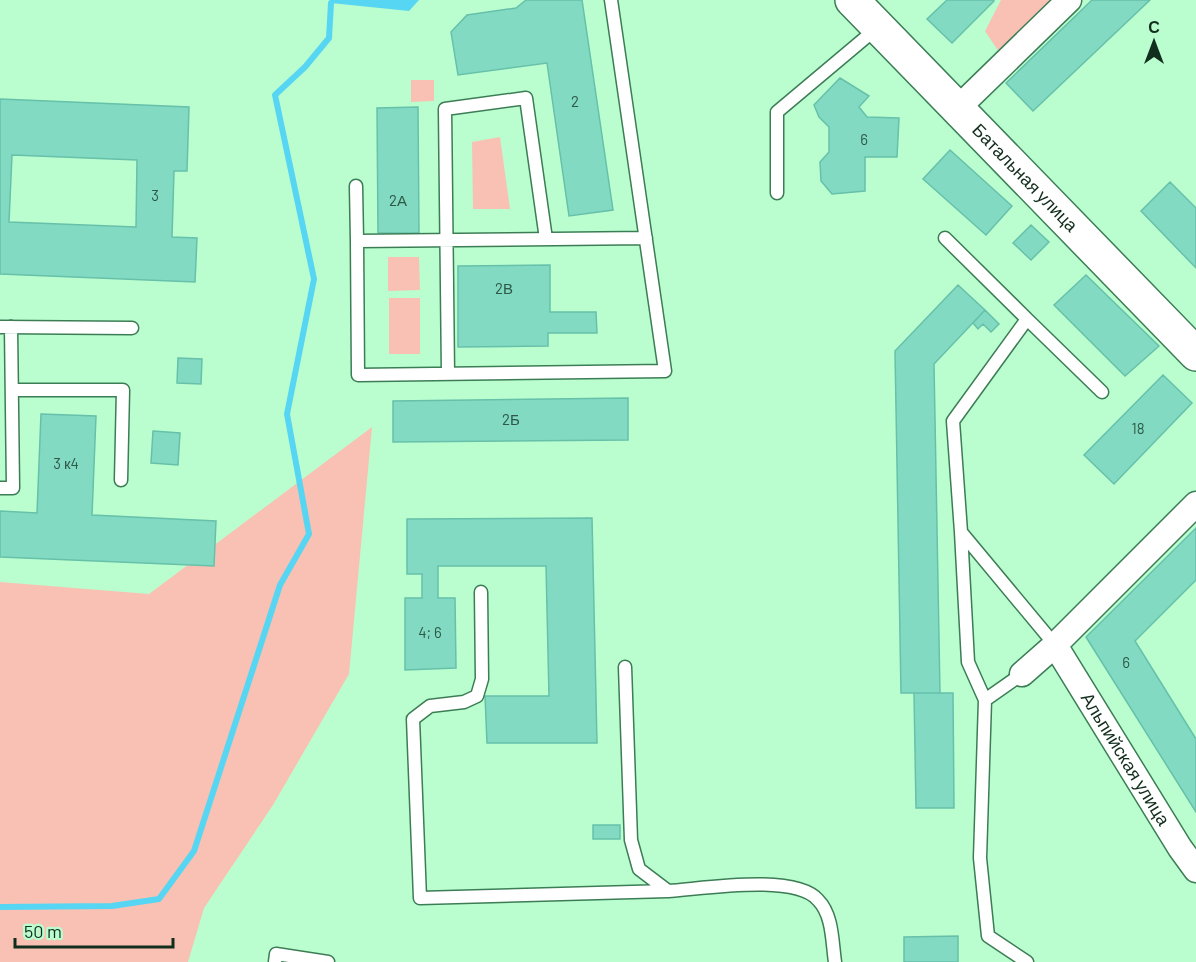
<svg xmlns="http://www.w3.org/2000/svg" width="1196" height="962" font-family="Barlow,sans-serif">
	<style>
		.green { fill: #f9c1b3 }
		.water { fill: #56d6f2 }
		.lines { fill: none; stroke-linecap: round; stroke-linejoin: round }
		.stream { stroke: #56d6f2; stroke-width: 6 }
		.building { fill: #82dac2; stroke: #67c0a9; stroke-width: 1.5; fill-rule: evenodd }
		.lane-casing { stroke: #3c7d55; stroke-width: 15 }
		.street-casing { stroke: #3c7d55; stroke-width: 27 }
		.primary-casing { stroke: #3c7d55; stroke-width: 36 }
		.lane { stroke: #fff; stroke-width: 12 }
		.street { stroke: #fff; stroke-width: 24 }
		.primary { stroke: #fff; stroke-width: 33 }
		.labels { text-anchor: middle; stroke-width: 4.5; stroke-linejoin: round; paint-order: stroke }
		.number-label { font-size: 15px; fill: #2e5946 }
		.street-label { font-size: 18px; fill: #122e1d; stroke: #bafed0 }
	</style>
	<rect width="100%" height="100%" fill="#bafed0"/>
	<path class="green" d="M 1001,0 L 1054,0 L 999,52 L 985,31 Z
		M 411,80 L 434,80 L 434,101 L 411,102 Z
		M 500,137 L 510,209 L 473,209 L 472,142 Z
		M 388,257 L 419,257 L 420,290 L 388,291 Z
		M 389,298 L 420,298 L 420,354 L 389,354 Z
		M 372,427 L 349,674 L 273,805 L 204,908 L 188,962 L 0,962 L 0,582 L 149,594 Z"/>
	<path class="water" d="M 330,0 L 419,0 L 409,11 L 331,3 Z"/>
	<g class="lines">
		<path class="stream" d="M 0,907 L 112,906 L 159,899 L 194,851 L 280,585 L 309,534 L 287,414 L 314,279 L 275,95 L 305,67 L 329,38 L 331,3"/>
	</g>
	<path class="building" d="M 526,0 L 582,0 L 613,210 L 569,216 L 547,63 L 458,75 L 451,32 L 467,15 L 516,8 Z
		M 947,0 L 993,0 L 994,1 L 952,43 L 927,19 Z
		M 1092,0 L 1150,0 L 1033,111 L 1006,83 Z
		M 840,78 L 869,96 L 859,107 L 867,117 L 899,118 L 897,157 L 865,157 L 865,191 L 832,194 L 821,181 L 820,162 L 829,152 L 829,127 L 819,117 L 814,105 Z
		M 0,99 L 189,107 L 187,171 L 174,171 L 172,237 L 197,238 L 195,282 L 0,274 ZM 12,155 L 137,160 L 136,227 L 9,222 Z
		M 418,107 L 419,233 L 378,233 L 377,108 Z
		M 950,150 L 1012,206 L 986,235 L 923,179 Z
		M 1170,182 L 1196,208 L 1196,268 L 1141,211 Z
		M 1031,225 L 1049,242 L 1031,260 L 1013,243 Z
		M 550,265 L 550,312 L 596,312 L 597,333 L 548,333 L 548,346 L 458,347 L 458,266 Z
		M 1086,275 L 1159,346 L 1125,376 L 1054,305 Z
		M 958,285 L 985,310 L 934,364 L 940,693 L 901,693 L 895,351 Z
		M 985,310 L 999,324 L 991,332 L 983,324 L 978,329 L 973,323 Z
		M 178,358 L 202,359 L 201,384 L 177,383 Z
		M 1163,375 L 1192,403 L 1114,484 L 1084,455 Z
		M 628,398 L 628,440 L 393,442 L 393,401 Z
		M 41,414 L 96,416 L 92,515 L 216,521 L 214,566 L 0,557 L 0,511 L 37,513 Z
		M 153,431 L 180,433 L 178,465 L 151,463 Z
		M 592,518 L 597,743 L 487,743 L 485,696 L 549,696 L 546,566 L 438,566 L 438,598 L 455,598 L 456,668 L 405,670 L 405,598 L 422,598 L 422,574 L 407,574 L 407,519 Z
		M 1196,528 L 1196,580 L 1135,641 L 1196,739 L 1196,812 L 1086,637 Z
		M 914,693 L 953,693 L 954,808 L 916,808 Z
		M 593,825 L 620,825 L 620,839 L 593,839 Z
		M 958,936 L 958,962 L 904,962 L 904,937 Z"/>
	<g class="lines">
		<g class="lane-casing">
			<path id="lane" d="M 611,0 L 665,371 L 358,375 L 357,241 L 646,238
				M 356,186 L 357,241
				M 777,193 L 777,112 L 877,28
				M 945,238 L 1027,319
				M 0,327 L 132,328
				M 448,374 L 445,109 L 526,98 L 546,239
				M 12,390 L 123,390 L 121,480
				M 0,488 L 13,488 L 11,327
				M 961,532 L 968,662 L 985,700
				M 481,592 L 482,679 L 477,696 L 464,702 L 430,706 L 413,719 L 420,898 L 668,891
				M 1055,645 L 961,532 L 953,421 L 1027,319 L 1102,392
				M 625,667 L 631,840 L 639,869 L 668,891 C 702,889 795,873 818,900 C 833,915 832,942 835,962
				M 1022,674 L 985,700 L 980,858 L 988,936 L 1027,962
				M 275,962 L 276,954 L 328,962"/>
		</g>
		<g class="street-casing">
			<g id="street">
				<path d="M 957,109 L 1069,0"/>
				<path id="s1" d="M 1055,645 L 1180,848 L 1196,870"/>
				<path d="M 1022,674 L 1055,645 L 1196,504"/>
			</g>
		</g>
		<g class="primary-casing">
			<g id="primary">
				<path id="s2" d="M 852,0 L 1196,354"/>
			</g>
		</g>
		<use href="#lane" class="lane"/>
		<use href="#street" class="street"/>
		<use href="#primary" class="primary"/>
	</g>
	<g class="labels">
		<g class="number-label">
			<text x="575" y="107">2</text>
			<text x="864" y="145">6</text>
			<text x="155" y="201">3</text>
			<text x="398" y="206">2А</text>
			<text x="504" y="294">2В</text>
			<text x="511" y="425">2Б</text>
			<text x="1138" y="434">18</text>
			<text x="66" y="469">3 к4</text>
			<text x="430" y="638">4; 6</text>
			<text x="1126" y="668">6</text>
		</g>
		<g class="street-label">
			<text dy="6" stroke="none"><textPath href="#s2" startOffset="248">Батальная улица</textPath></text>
			<text dy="6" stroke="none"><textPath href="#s1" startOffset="134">Альпийская улица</textPath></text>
		</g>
	</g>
	<g transform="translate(1154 42)" stroke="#bafed0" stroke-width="4.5" paint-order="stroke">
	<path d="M0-4.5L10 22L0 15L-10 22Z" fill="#122e1d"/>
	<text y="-9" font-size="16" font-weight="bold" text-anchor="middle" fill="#122e1d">С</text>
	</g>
	<path d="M15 938v9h158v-9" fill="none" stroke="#122e1d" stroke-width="3"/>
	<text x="24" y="938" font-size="18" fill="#122e1d" stroke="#bafed0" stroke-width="4.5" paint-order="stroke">50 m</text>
</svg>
